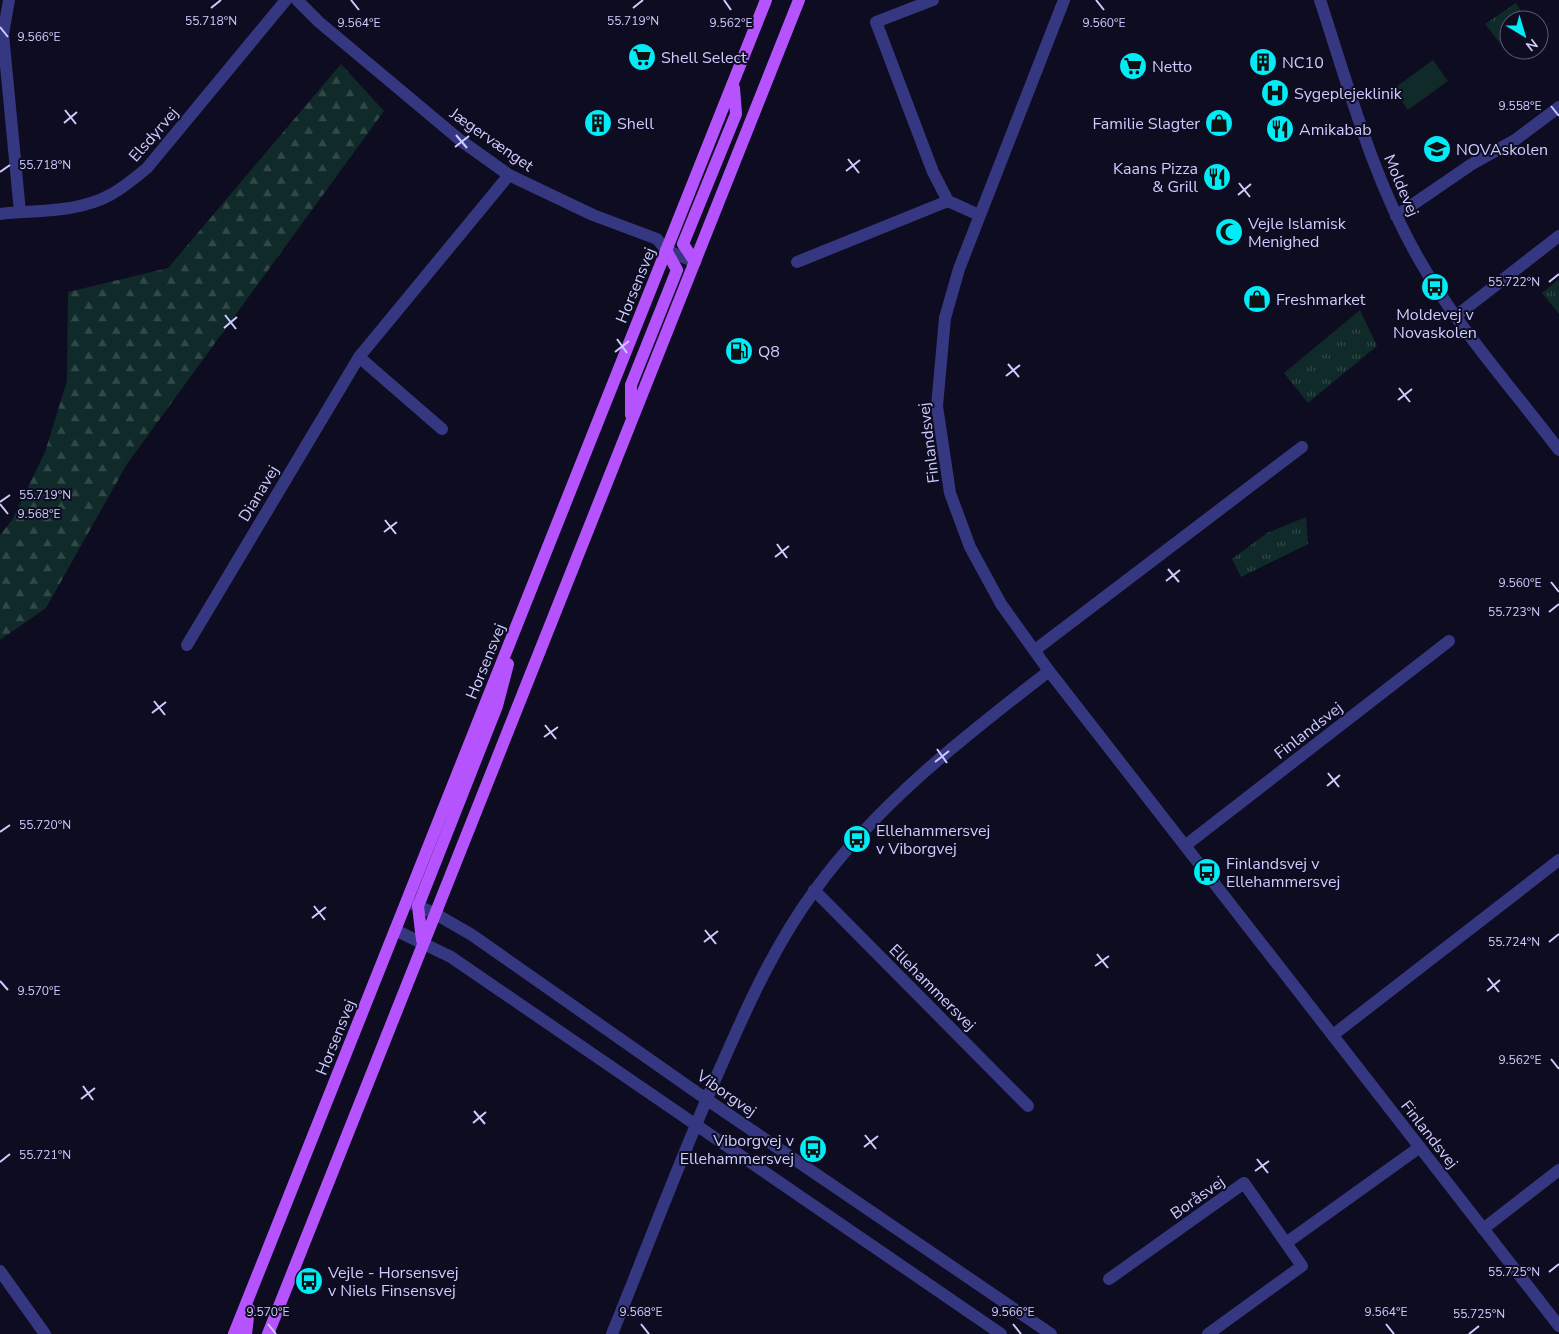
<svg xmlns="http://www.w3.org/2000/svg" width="1559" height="1334" font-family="'Nunito Sans',sans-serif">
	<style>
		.grass { fill: url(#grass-tufts) }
		.forest { fill: url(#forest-firs) }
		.pitch { fill: #0f2a28 }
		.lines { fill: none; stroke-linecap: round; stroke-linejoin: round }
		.minor { stroke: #363781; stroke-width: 12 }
		.major { stroke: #b553ff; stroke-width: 12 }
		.ticks { fill: none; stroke: #ceccff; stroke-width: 2 }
		.labels { text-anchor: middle; stroke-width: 4; stroke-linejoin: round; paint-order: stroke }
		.poi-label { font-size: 16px; fill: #ceccff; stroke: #0e0c20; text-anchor: start }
		.street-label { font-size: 16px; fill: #ceccff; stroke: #0e0c20 }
		.ticks-label { font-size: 12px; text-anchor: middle; fill: #ceccff; stroke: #0e0c20; stroke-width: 4; stroke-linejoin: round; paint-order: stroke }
	</style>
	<defs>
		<pattern id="grass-tufts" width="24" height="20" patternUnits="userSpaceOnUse" patternTransform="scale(1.25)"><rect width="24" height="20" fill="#0f2a28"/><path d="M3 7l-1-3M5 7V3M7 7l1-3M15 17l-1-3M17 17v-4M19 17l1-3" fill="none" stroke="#314848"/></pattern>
		<pattern id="forest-firs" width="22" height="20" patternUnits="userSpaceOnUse" patternTransform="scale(1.25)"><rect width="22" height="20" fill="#0f2a28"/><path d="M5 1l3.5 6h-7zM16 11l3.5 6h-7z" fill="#314848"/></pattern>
	</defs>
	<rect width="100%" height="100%" fill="#0e0c20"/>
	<path class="grass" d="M 1516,3 L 1526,20 L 1509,20 L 1509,49 L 1506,51 L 1485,24 Z
		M 1559,279 L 1559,314 L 1542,293 Z
		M 1360,310 L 1377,346 L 1308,403 L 1284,373 Z
		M 1306,517 L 1308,544 L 1241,577 L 1232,559 L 1267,533 Z"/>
	<path class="forest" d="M 341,64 L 384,111 L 127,464 L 46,608 L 0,640 L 0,535 L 12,520 L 45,452 L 67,381 L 68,292 L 168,268 Z"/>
	<path class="pitch" d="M 1433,60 L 1448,81 L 1408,110 L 1393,89 Z"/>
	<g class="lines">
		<path class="minor" d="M 9,0 L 3,34 L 20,212
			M 297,0 L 319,22 L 460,140 L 509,175 L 593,215 L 657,239 L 666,250 L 695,262
			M 933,0 L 876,22 L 933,172 L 948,201
			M 1064,0 L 959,269 L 945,318 L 937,406 L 950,493 L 970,547 L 1001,604 L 1049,671 L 1559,1326
			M 1320,0 C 1349,88 1373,180 1420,261 C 1458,328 1512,388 1559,450
			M 0,214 C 36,210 77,213 110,195 C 123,188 135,178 147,168 L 286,0
			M 1396,216 L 1472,164 L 1515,140 L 1559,107
			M 797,262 L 948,201 L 979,215
			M 1456,316 L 1559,236
			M 359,357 L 442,429
			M 187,645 L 359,357 L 509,175
			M 1035,650 L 1302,447
			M 1186,845 L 1449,641
			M 814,890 L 1028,1106
			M 411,903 L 434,913 L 472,935 L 706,1099 L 1051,1334
			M 395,930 L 451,957 L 1001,1334
			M 1333,1035 L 1559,860
			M 1483,1229 L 1559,1170
			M 1286,1243 L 1420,1147
			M 0,1271 L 45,1334
			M 1109,1279 L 1244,1183 L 1302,1266 L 1208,1334
			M 612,1334 C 650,1241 685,1146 726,1055 C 751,998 778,940 815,890 C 879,802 964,737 1049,671"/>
		<path class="major" d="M 695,262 L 683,244 L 736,114 L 734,88
			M 631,415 L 631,385 L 677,270 L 666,250
			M 422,940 L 418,906 L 497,706 L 508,664
			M 234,1334 L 766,0
			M 246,1334 L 249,1309
			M 268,1334 L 799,0"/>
	</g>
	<path class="ticks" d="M 351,0 L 359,10M 724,0 L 731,10M 1096,0 L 1104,10M 211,8 L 221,0M 633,8 L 643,0M 0,27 L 8,37M 1551,106 L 1559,116M 65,110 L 76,124M 64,123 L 77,112M 456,135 L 467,148M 455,147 L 469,136M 848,159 L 859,173M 846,171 L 860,160M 0,172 L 10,165M 1239,183 L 1250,197M 1238,195 L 1251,184M 1549,282 L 1559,274M 225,315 L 236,329M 224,328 L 237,317M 617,339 L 627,353M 615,352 L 629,341M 1008,364 L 1019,377M 1006,376 L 1020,365M 1399,388 L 1410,402M 1398,400 L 1412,389M 0,502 L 10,495M 0,504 L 8,514M 385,520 L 396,534M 384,532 L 397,522M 777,544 L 787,558M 775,557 L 789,546M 1168,569 L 1179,582M 1166,581 L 1180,570M 1551,582 L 1559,592M 1549,612 L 1559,604M 154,701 L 165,715M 152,713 L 166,702M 545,725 L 556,739M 544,737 L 558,727M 937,749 L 947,763M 935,762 L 949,751M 1328,773 L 1339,787M 1327,786 L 1340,775M 0,832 L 10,825M 314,906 L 325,920M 312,918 L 326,907M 705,930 L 716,944M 704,942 L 718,931M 1549,942 L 1559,934M 1097,954 L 1108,968M 1095,966 L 1109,956M 1488,978 L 1499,992M 0,981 L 8,990M 1487,991 L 1500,980M 1551,1059 L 1559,1069M 83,1086 L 93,1100M 81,1099 L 95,1088M 474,1111 L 485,1124M 473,1123 L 486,1112M 865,1135 L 876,1149M 864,1147 L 878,1136M 1257,1159 L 1268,1173M 0,1162 L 10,1154M 1255,1171 L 1269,1161M 1549,1272 L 1559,1264M 268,1324 L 276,1334M 641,1324 L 649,1334M 1013,1324 L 1021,1334M 1386,1324 L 1394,1334M 1469,1334 L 1479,1326"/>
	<defs>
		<g id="supermarket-disc" transform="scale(1.4375)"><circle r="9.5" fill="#00ecf7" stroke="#0e0c20"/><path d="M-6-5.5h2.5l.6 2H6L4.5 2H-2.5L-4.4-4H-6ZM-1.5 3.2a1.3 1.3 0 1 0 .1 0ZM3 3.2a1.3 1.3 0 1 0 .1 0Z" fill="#111"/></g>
		<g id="building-disc" transform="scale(1.4375)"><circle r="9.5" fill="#00ecf7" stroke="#0e0c20"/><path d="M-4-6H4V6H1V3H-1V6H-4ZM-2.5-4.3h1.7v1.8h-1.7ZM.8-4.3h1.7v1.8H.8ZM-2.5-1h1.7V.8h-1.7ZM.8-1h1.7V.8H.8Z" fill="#111"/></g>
		<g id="hospital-disc" transform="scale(1.4375)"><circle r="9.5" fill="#00ecf7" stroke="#0e0c20"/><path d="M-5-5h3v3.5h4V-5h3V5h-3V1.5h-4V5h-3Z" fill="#111"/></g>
		<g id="shop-disc" transform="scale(1.4375)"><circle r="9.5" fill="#00ecf7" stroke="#0e0c20"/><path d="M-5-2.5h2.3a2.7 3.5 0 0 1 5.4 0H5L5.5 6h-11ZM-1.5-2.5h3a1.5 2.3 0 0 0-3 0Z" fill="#111"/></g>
		<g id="restaurant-disc" transform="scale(1.4375)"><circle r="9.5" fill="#00ecf7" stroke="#0e0c20"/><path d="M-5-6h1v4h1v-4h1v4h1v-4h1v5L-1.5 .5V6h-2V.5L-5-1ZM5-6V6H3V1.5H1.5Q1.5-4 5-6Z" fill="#111"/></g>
		<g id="school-disc" transform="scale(1.4375)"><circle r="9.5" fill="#00ecf7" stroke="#0e0c20"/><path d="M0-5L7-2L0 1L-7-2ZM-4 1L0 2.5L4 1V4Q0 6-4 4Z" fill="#111"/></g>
		<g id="mosque-disc" transform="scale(1.4375)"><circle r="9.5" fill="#00ecf7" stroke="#0e0c20"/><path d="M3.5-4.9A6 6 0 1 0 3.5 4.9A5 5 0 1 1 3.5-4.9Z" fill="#111"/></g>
		<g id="bus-disc" transform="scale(1.4375)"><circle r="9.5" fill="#00ecf7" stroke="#0e0c20"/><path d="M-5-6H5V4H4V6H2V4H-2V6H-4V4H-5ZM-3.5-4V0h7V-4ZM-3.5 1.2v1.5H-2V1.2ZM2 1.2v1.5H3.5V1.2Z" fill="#111"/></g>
		<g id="fuel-disc" transform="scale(1.4375)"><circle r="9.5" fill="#00ecf7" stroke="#0e0c20"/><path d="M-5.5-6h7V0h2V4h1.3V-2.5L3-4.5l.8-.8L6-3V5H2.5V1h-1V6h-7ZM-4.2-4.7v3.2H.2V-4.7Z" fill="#111"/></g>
	</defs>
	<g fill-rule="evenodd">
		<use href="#supermarket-disc" x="642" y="57"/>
		<use href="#building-disc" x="1263" y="62"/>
		<use href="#supermarket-disc" x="1133" y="66"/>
		<use href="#hospital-disc" x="1275" y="93"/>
		<use href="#building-disc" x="598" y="123"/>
		<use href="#shop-disc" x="1219" y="123"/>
		<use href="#restaurant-disc" x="1280" y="129"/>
		<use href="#school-disc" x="1437" y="149"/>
		<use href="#restaurant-disc" x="1217" y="177"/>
		<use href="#mosque-disc" x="1229" y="232"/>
		<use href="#bus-disc" x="1435" y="287"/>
		<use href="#shop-disc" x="1257" y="299"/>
		<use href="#fuel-disc" x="739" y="351"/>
		<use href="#bus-disc" x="857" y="839"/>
		<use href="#bus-disc" x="1207" y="872"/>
		<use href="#bus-disc" x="813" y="1149"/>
		<use href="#bus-disc" x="309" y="1281"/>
	</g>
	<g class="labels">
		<g class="poi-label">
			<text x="661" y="63">Shell Select</text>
			<text x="1282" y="68">NC10</text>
			<text x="1152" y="72">Netto</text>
			<text x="1294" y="99">Sygeplejeklinik</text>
			<text x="617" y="129">Shell</text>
			<text x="1200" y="129" text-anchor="end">Familie Slagter</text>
			<text x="1299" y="135">Amikabab</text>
			<text x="1456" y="155">NOVAskolen</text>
			<text x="1198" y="174" text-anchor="end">Kaans Pizza<tspan x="1198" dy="18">&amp; Grill</tspan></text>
			<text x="1248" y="229">Vejle Islamisk<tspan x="1248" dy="18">Menighed</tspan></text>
			<text x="1276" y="305">Freshmarket</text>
			<text x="1435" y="320" text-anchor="middle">Moldevej v<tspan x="1435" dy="18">Novaskolen</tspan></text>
			<text x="758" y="357">Q8</text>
			<text x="876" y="836">Ellehammersvej<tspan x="876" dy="18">v Viborgvej</tspan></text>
			<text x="1226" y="869">Finlandsvej v<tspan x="1226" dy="18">Ellehammersvej</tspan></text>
			<text x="794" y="1146" text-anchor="end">Viborgvej v<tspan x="794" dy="18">Ellehammersvej</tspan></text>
			<text x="328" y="1278">Vejle - Horsensvej<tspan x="328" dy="18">v Niels Finsensvej</tspan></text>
		</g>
		<g class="street-label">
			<text transform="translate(153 134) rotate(-49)" y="6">Elsdyrvej</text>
			<text transform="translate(492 139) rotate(35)" y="6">Jægervænget</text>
			<text transform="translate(1402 185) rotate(67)" y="6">Moldevej</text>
			<text transform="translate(635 285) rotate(-68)" y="6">Horsensvej</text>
			<text transform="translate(928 443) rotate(-97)" y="6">Finlandsvej</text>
			<text transform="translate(258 493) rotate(-59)" y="6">Dianavej</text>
			<text transform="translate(485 661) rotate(-68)" y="6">Horsensvej</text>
			<text transform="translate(1308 730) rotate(-38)" y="6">Finlandsvej</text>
			<text transform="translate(933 987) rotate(45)" y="6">Ellehammersvej</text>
			<text transform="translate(335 1037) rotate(-68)" y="6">Horsensvej</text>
			<text transform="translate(727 1093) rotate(35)" y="6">Viborgvej</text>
			<text transform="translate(1430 1134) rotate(52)" y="6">Finlandsvej</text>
			<text transform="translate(1197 1197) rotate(-35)" y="6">Boråsvej</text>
		</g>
	</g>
	<g class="ticks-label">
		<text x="211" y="25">55.718°N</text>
		<text x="633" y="25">55.719°N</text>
		<text x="359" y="27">9.564°E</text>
		<text x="731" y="27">9.562°E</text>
		<text x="1104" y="27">9.560°E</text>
		<text x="39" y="41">9.566°E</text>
		<text x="1520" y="110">9.558°E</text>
		<text x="45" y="169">55.718°N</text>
		<text x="1514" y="286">55.722°N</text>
		<text x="45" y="499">55.719°N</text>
		<text x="39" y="518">9.568°E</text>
		<text x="1520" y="587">9.560°E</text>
		<text x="1514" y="616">55.723°N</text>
		<text x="45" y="829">55.720°N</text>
		<text x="1514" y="946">55.724°N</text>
		<text x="39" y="995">9.570°E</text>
		<text x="1520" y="1064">9.562°E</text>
		<text x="45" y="1159">55.721°N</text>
		<text x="1514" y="1276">55.725°N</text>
		<text x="268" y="1316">9.570°E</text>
		<text x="641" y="1316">9.568°E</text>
		<text x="1013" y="1316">9.566°E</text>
		<text x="1386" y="1316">9.564°E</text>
		<text x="1479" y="1318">55.725°N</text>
	</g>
	<g transform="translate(1524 35) rotate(142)"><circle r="24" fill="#0e0c20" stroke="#5b5979"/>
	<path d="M0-4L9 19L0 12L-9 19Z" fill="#00ecf7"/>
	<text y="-8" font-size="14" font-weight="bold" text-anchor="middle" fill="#ceccff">N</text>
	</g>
</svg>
